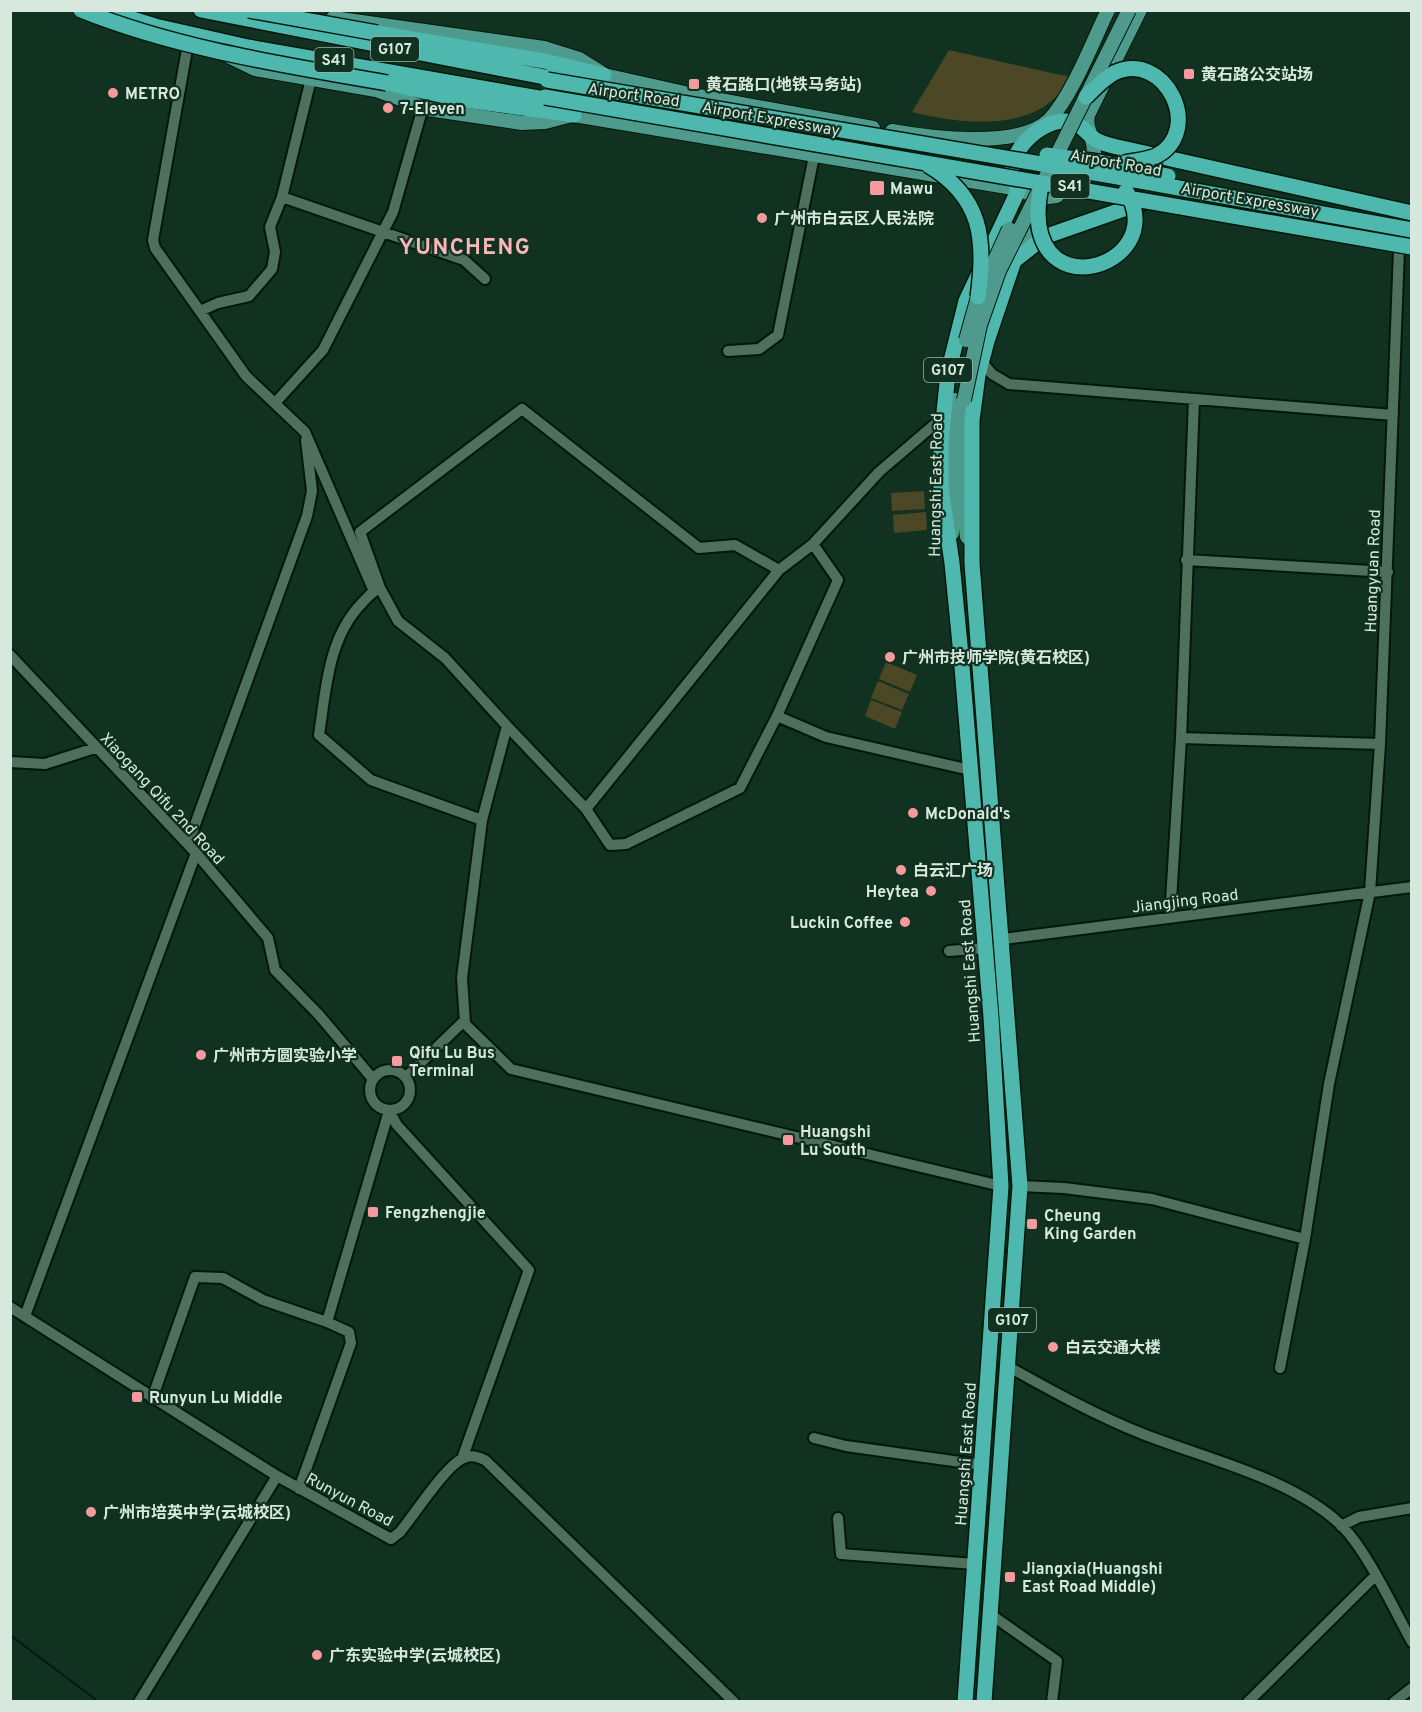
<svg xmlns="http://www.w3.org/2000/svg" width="1422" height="1712" font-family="Overpass,'Noto Sans SC',sans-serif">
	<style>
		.green { fill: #4c4725 }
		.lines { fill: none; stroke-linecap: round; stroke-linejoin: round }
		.stream { stroke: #01171d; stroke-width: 2 }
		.minor-casing { stroke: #00190a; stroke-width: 14 }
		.major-casing { stroke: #00190a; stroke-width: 16 }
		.highway-casing { stroke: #00190a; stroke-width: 18 }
		.minor { stroke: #4e705d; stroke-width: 10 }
		.major { stroke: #4e9b8e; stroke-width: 14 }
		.highway { stroke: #4eb8af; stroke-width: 15 }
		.major-bridge-casing { stroke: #00190a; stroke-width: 16; stroke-linecap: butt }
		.highway-bridge-casing { stroke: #00190a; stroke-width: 18; stroke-linecap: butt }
		.major-bridge { stroke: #4e9b8e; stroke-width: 14 }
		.highway-bridge { stroke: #4eb8af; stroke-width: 15 }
		.poi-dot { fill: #f59b9e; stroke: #113121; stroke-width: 2 }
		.labels { text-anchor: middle; stroke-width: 4.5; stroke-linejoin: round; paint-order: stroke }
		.shield { fill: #113121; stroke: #9cb2a5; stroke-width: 1.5 }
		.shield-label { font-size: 15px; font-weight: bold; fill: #d7e9de }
		.poi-label { font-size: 16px; font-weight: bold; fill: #d7e9de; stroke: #113121; text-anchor: start }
		.street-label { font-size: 16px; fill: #d7e9de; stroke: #113121 }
		.district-label { font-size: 22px; font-weight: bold; letter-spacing: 1.5px; fill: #fab6b8; stroke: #113121 }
	</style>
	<rect width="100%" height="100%" fill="#113121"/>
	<path class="green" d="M 949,50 L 1056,74 L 1068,76 C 1064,83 1061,91 1056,97 C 1020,132 956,123 912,112 Z
		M 924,491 L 925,509 L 892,511 L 891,493 Z
		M 926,512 L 927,530 L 894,533 L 893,515 Z
		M 886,662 L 917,675 L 910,692 L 879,679 Z
		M 878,681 L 909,694 L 902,710 L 871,698 Z
		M 871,700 L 902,712 L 895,729 L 865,716 Z"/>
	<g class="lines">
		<path class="stream" d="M 10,1635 L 99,1702"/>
		<g class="minor-casing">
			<path id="minor" d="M 189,38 L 153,240 L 155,248 L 246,376 L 305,432 L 373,589
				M 282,197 L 464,260 L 485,279
				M 200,311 L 218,303 L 249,296 L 272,269 L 275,252 L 270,227 L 282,197 L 311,79
				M 728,351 L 759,349 L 778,335 L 814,156
				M 981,361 L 992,374 L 1009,384 L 1393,415
				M 275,403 L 323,350 L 393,212 L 423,107
				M 1186,560 L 1388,572
				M 380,588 L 398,621 L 445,658 L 507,726 L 482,820 L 462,978 L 465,1023
				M 10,655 L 196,853 L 268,938 L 275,970 L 319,1015 L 373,1079
				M 777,716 L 826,737 L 970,770
				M 507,726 L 586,809 L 610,845 L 626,844 L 740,788 L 777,716 L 838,580 L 813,544
				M 1181,738 L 1380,744
				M 10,762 L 45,764 L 95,748
				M 586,809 L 779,570 L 813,544 L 879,472 L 942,418
				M 482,820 L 371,780 L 319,735 C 326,689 328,638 362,603 C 368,597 372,591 380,588 L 360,532 L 522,409 L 699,548 L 735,545 L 779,570
				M 188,844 L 307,516 L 312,491 L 306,440
				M 1170,917 L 1181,738 L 1194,399
				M 1003,939 L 1412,887
				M 949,951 L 986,948
				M370 1090a20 20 0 1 1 40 0a20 20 0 1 1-40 0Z
				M 406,1077 L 463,1022 L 511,1069 L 1001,1186
				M 389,1111 L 397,1125 L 529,1270 L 462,1459
				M 1020,1186 L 1064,1188 L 1152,1199 L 1305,1239
				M 10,1307 L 277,1476 L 391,1539 L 400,1532 C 414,1515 445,1467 462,1459 C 471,1454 478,1457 485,1460 L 734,1702
				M 25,1316 L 196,853
				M 1009,1367 C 1052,1391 1097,1416 1143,1434 C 1206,1459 1292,1478 1341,1525 C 1368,1552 1393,1608 1412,1642
				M 1280,1368 L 1305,1239 L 1329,1084 L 1370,892 L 1380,744 L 1399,250
				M 152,1399 L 195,1277 L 223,1278 L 263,1300 L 327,1322
				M 814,1438 L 846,1446 L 982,1465
				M 299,1489 L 351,1343 L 349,1332 L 327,1322 L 389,1111
				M 838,1518 L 841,1554 L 975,1564
				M 1341,1526 L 1359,1517 L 1412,1508
				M 990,1614 L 1057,1661 L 1052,1702
				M 139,1702 L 277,1476
				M 1248,1702 L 1375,1576
				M 1394,1702 L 1412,1688"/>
		</g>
		<g class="major-casing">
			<path id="major" d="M 333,18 L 544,48 L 579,59 L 600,72
				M 224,54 L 255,69 L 376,90 L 428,109 L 522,123 L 545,122 L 572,115
				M 549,76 L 604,75 L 698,96 L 873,128
				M 565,111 L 574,115 L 1019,189 L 1039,198 L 1057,196
				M 892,131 C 930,138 1019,149 1049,120 C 1072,96 1093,41 1108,10
				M 1069,191 C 1090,181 1098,161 1092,139 C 1089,130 1086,124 1088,115 L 1140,10
				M 1014,261 L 1040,209
				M 964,401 L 960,476 L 967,537
				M 952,533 L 951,437 L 955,400"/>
		</g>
		<g class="highway-casing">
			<path id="highway" d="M 103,10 L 155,26 L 248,47 L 556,101
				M 201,10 L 560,80
				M 377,33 L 544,61 L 604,75
				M 387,83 L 458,99 L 574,115
				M 1306,218 L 1412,240
				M 965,1702 L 1001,1186 L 991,1017 L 961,655 L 952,563 L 941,488 L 941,441 L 948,373 L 966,301 L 1019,189 C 995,164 1036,121 1064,121 C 1078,121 1083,129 1092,137 C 1100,144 1113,146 1122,148 L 1412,213
				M 984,1702 L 1020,1186 L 972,563 L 972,420 L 978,375 L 987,341 L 1014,261 L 1044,237 L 1144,202"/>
		</g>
		<use href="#minor" class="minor"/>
		<use href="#major" class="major"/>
		<use href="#highway" class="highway"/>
		<g class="major-bridge-casing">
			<path id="major-bridge" d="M 966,340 L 978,297 L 1009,229
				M 964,400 L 980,325 L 999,271 L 1129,10"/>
		</g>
		<g class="highway-bridge-casing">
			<path id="highway-bridge" d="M 81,10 C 178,49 285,65 387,83
				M 249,10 L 377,33
				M 547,80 L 1118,177 L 1412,230
				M 545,97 L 1412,247
				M 1086,97 C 1094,89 1103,79 1114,73 C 1165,49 1205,131 1156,156 C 1146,160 1134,161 1124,163
				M 1047,155 L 1105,163 L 1168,176
				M 928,165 C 982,197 986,240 978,297
				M 1041,186 C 1015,316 1174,268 1126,191"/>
		</g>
		<use href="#major-bridge" class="major-bridge"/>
		<use href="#highway-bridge" class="highway-bridge"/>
	</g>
	<g class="poi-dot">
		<rect x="1183" y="68" width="12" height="12" rx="3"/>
		<rect x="688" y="78" width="12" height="12" rx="3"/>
		<circle cx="113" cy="93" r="6"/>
		<circle cx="388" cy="108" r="6"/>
		<rect x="869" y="180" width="16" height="16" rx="3"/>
		<circle cx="762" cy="218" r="6"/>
		<circle cx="890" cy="657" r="6"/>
		<circle cx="913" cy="813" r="6"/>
		<circle cx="901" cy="870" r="6"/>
		<circle cx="931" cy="891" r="6"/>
		<circle cx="905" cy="922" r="6"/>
		<circle cx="201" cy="1055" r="6"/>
		<rect x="391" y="1055" width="12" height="12" rx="3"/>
		<rect x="782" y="1134" width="12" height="12" rx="3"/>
		<rect x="367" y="1206" width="12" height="12" rx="3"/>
		<rect x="1026" y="1218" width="12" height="12" rx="3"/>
		<circle cx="1053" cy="1347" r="6"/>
		<rect x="131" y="1391" width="12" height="12" rx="3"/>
		<circle cx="91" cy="1512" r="6"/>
		<rect x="1004" y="1571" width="12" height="12" rx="3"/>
		<circle cx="317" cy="1655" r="6"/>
	</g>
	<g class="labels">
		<g class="shield">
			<rect x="371" y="37" width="48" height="24" rx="4.5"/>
			<rect x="314.5" y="48" width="39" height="24" rx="4.5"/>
			<rect x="1050.5" y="174" width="39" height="24" rx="4.5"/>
			<rect x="924" y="358" width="48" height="24" rx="4.5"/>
			<rect x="988" y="1308" width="48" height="24" rx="4.5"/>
		</g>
		<g class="shield-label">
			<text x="395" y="54">G107</text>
			<text x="334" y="65">S41</text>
			<text x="1070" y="191">S41</text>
			<text x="948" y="375">G107</text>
			<text x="1012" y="1325">G107</text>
		</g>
		<g class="poi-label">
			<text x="1201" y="80">黄石路公交站场</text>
			<text x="706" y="90">黄石路口(地铁马务站)</text>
			<text x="125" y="99">METRO</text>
			<text x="400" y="114">7-Eleven</text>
			<text x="890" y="194">Mawu</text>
			<text x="774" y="224">广州市白云区人民法院</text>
			<text x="902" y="663">广州市技师学院(黄石校区)</text>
			<text x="925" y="819">McDonald's</text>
			<text x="913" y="876">白云汇广场</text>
			<text x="919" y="897" text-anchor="end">Heytea</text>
			<text x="893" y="928" text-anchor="end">Luckin Coffee</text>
			<text x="409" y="1058">Qifu Lu Bus<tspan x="409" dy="18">Terminal</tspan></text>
			<text x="213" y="1061">广州市方圆实验小学</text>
			<text x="800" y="1137">Huangshi<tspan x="800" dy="18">Lu South</tspan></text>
			<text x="385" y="1218">Fengzhengjie</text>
			<text x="1044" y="1221">Cheung<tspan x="1044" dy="18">King Garden</tspan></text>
			<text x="1065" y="1353">白云交通大楼</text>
			<text x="149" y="1403">Runyun Lu Middle</text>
			<text x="103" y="1518">广州市培英中学(云城校区)</text>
			<text x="1022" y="1574">Jiangxia(Huangshi<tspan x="1022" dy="18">East Road Middle)</tspan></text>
			<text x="329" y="1661">广东实验中学(云城校区)</text>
		</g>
		<g class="street-label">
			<text transform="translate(634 94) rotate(8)" y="6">Airport Road</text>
			<text transform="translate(771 118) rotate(10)" y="6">Airport Expressway</text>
			<text transform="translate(1116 162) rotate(10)" y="6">Airport Road</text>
			<text transform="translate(1250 199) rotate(10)" y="6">Airport Expressway</text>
			<text transform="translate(935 485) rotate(-89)" y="6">Huangshi East Road</text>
			<text transform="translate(1372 571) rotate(-88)" y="6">Huangyuan Road</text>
			<text transform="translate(163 798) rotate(47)" y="6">Xiaogang Qifu 2nd Road</text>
			<text transform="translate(1185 900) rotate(-7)" y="6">Jiangjing Road</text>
			<text transform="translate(969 971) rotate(-94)" y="6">Huangshi East Road</text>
			<text transform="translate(965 1454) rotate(-86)" y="6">Huangshi East Road</text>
			<text transform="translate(350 1499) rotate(28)" y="6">Runyun Road</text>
		</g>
		<g class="district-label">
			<text x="465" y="254">YUNCHENG</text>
		</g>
	</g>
	<rect width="1422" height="1712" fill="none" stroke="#d7e9de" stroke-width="24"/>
</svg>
